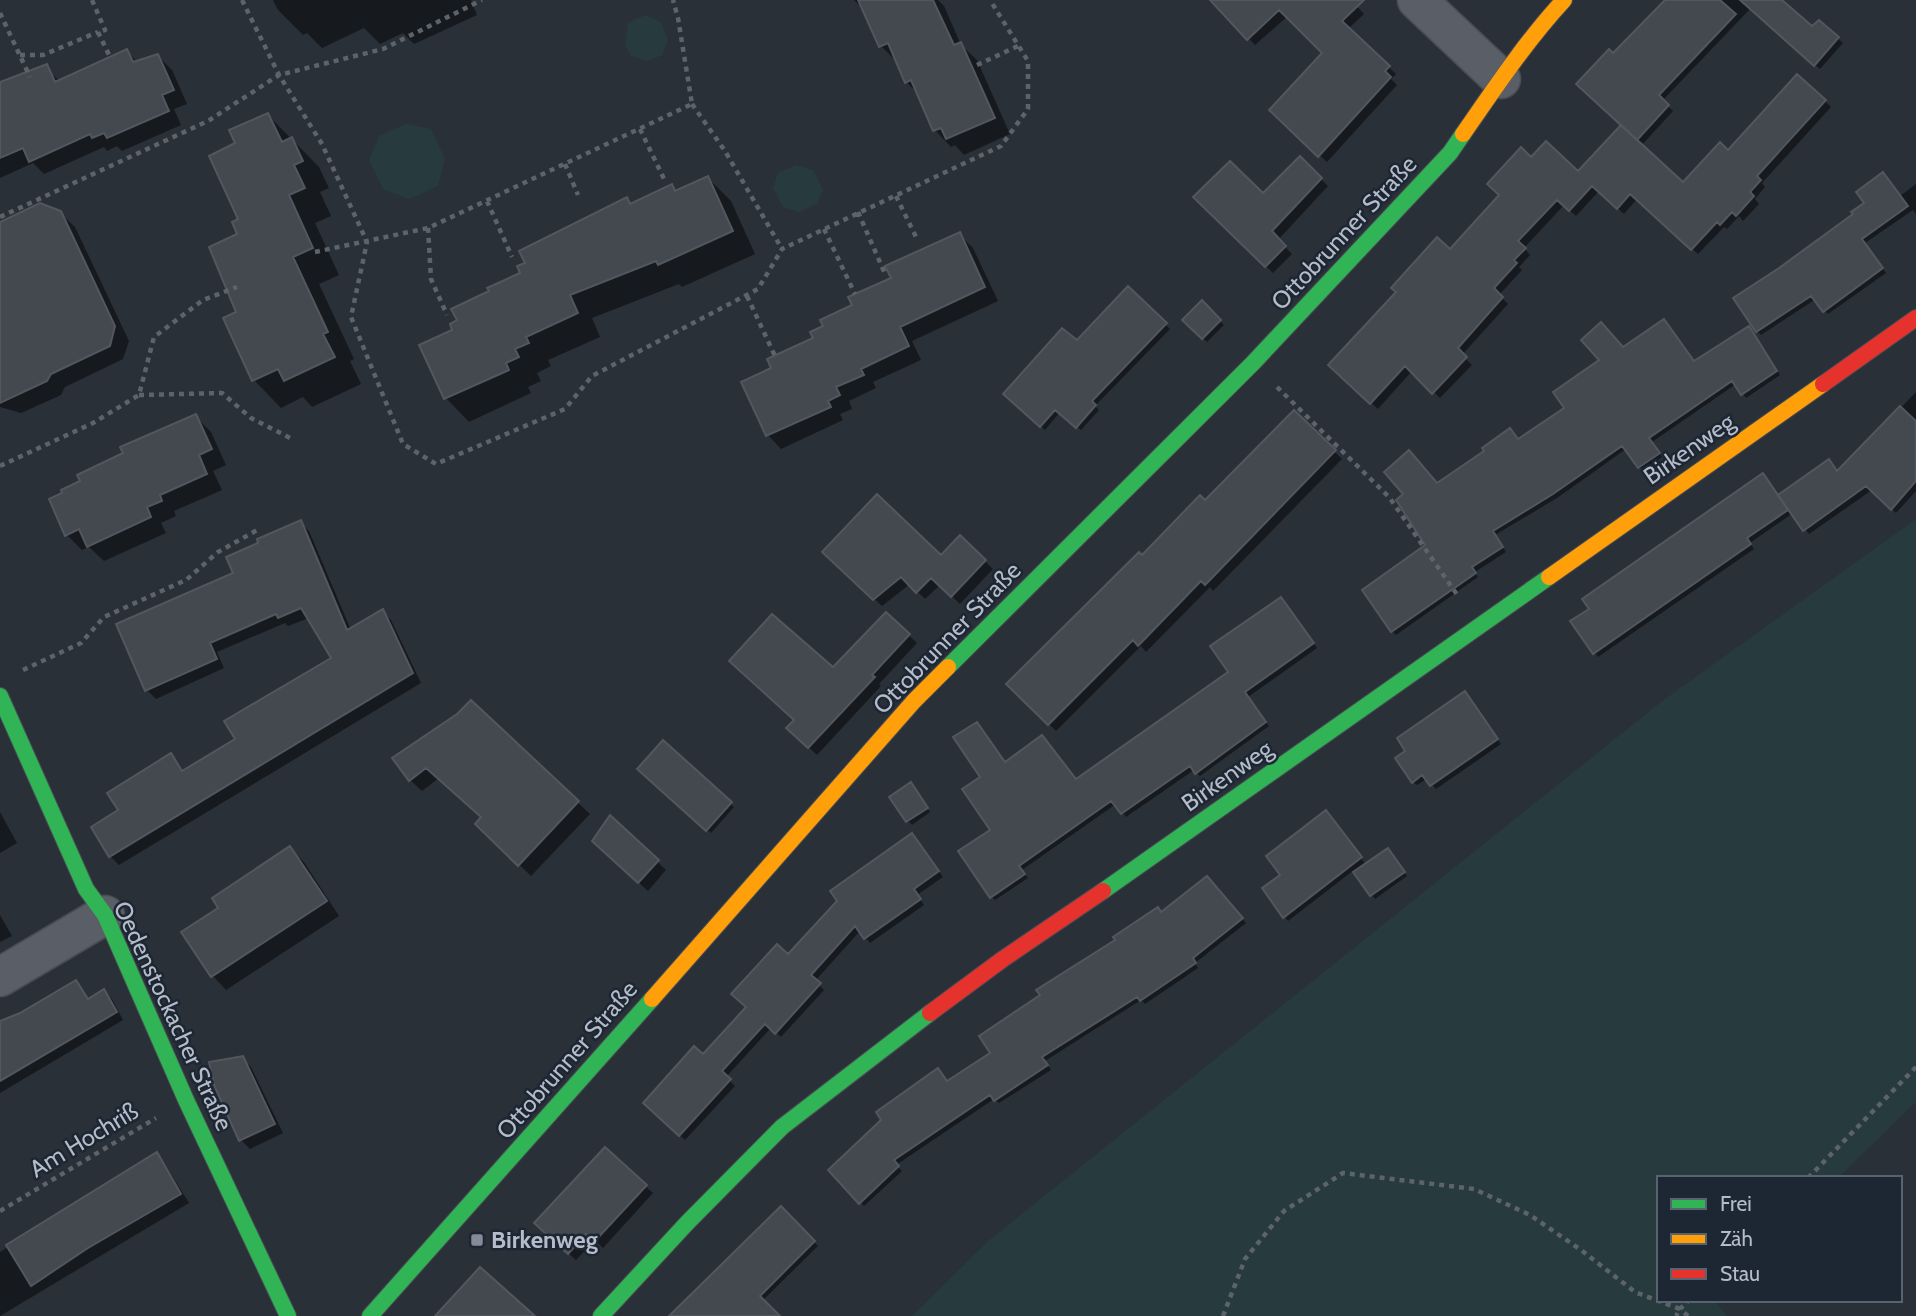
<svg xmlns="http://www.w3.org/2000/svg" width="1916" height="1316" font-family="Cabin,sans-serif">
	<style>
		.green { fill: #273a3e }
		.shadow { fill: #0007 }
		.building { fill: #444950; stroke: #52575f; stroke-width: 2 }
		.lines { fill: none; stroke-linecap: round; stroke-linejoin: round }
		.street-casing { stroke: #484c53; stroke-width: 41 }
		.fast-casing { stroke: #484c53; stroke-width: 18 }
		.slow-casing { stroke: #484c53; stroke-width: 18 }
		.jam-casing { stroke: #484c53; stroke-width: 18 }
		.path { stroke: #5d636a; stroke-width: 4.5; stroke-dasharray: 5 5; stroke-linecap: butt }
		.street { stroke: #5a5e66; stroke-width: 38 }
		.fast { stroke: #30b455; stroke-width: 16 }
		.slow { stroke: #ff9f0a; stroke-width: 16 }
		.jam { stroke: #e5322d; stroke-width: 16 }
		.poi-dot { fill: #848b96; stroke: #1d2633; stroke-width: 2.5 }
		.labels { text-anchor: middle; stroke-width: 5; stroke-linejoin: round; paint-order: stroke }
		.street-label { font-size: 24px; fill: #b4bcc9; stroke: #1d2633 }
		.poi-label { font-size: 24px; font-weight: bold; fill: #b4bcc9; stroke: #1d2633; text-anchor: start }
	</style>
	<rect width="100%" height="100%" fill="#2a3038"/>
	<path class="green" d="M 645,15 L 661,22 L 668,40 L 662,55 L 648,61 L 631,56 L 625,44 L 628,23 Z
		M 406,124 L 431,129 L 445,159 L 438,186 L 409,199 L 383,189 L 369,160 L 379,136 Z
		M 796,165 L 813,170 L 823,190 L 817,204 L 799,212 L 783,207 L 773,188 L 778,173 Z
		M 1916,519 L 1916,1102 L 1838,1178 L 1659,1178 L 1659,1300 L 1714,1300 L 1727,1316 L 912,1316 L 988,1241 L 1661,702 Z"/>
	<path class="shadow" d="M 273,0 L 471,0 L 477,15 L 414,44 L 403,33 L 380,44 L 364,28 L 322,48 L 307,33 L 303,35 L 278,10 Z
		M 854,0 L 938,0 L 944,6 L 961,45 L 977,60 L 1010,134 L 964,155 L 955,145 L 951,147 L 935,130 L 919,94 L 906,82 L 898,63 L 881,46 L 865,11 Z
		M 1213,0 L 1351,0 L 1364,14 L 1348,29 L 1396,74 L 1391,79 L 1397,85 L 1327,162 L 1271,110 L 1325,53 L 1288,16 L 1255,45 Z
		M 1667,0 L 1779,0 L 1812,29 L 1819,22 L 1843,43 L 1820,69 L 1751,8 L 1662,101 L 1673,111 L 1641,146 L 1683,184 L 1728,153 L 1825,101 L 1831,107 L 1762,183 L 1765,187 L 1755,199 L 1759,204 L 1743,221 L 1739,216 L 1727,229 L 1724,227 L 1698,254 L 1637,199 L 1624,214 L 1599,191 L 1576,216 L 1564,205 L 1524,248 L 1530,255 L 1519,267 L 1522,270 L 1499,295 L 1508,304 L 1462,355 L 1472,365 L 1440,398 L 1412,371 L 1378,409 L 1330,365 L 1451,252 L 1532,160 L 1578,174 L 1623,125 L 1613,56 Z
		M 127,51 L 138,63 L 158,56 L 172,70 L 187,104 L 174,109 L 181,125 L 122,151 L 117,146 L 107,151 L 104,147 L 44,174 L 33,163 L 0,178 L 0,94 L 49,71 L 60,82 Z
		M 268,115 L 319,167 L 329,188 L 320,192 L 331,216 L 315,223 L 339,275 L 319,284 L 354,359 L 350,361 L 361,384 L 312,407 L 303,397 L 281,408 L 254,380 L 226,319 L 238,313 L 240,220 L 238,144 Z
		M 1300,158 L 1328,186 L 1278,240 L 1292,254 L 1273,273 L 1196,197 L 1263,195 Z
		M 708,178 L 731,201 L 755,254 L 682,287 L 679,284 L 592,318 L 600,337 L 548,360 L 551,366 L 537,373 L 541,381 L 528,387 L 531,393 L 469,422 L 446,398 L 422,345 L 455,331 L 523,274 L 627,199 L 632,205 L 672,186 L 677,192 Z
		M 1916,184 L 1916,214 L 1913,210 L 1865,243 L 1886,273 L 1828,314 L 1816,299 L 1761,335 L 1757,331 L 1900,196 Z
		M 60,213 L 75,227 L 129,341 L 123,359 L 65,387 L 61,395 L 21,413 L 0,407 L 0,224 Z
		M 959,234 L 973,248 L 998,301 L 912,341 L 921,360 L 873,382 L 876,388 L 849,401 L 852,409 L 840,414 L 843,420 L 781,449 L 768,435 L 743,383 L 773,369 L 816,339 L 854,306 Z
		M 1129,289 L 1170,329 L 1095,406 L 1099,410 L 1081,430 L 1060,412 L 1045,430 L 1006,394 L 1077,342 Z
		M 1202,303 L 1224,325 L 1207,342 L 1185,320 Z
		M 1752,332 L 1780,375 L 1746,398 L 1736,384 L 1652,442 L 1662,457 L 1643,471 L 1626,449 L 1557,498 L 1495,535 L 1506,552 L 1475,572 L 1478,577 L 1396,635 L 1392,631 L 1428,546 L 1437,485 L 1519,441 L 1566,408 L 1623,349 L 1694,363 Z
		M 1916,392 L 1916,491 L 1896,513 L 1872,490 L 1809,534 L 1793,513 L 1750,543 L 1754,549 L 1598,657 L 1595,653 L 1573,622 L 1779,497 L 1829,462 L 1838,473 Z
		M 1294,412 L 1342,459 L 1213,591 L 1210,587 L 1146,652 L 1141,646 L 1056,731 L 1009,684 L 1142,557 L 1205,503 Z
		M 195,416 L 211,432 L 226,465 L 213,471 L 222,490 L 174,511 L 176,516 L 161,523 L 166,533 L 104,561 L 89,547 L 82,550 L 67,535 Z
		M 300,522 L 309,531 L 351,630 L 382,611 L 391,620 L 421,683 L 119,865 L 110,856 L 171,756 L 184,772 L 238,740 L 333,658 L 309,618 L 288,626 L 285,623 L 217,652 L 224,668 L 156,699 L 147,690 L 236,574 Z
		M 960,537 L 993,569 L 960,604 L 940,585 L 925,599 L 910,584 L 882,606 L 825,552 L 941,557 Z
		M 1285,603 L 1317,648 L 1248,697 L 1269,726 L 1200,776 L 1194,770 L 1126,817 L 1116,804 L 1022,870 L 1028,878 L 995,900 L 991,896 L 992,830 L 982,777 L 977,724 L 1005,764 L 1076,781 L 1231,672 Z
		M 886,614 L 917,643 L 879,684 L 881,686 L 817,755 L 797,736 L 796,720 L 833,670 Z
		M 1468,697 L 1501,744 L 1436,789 L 1427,779 L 1417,785 L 1413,782 Z
		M 471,703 L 590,814 L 531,876 L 478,824 L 483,818 L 439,778 L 422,791 L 410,780 L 459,715 Z
		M 663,743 L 734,807 L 711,833 L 639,769 Z
		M 914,789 L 930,812 L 912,825 L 908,821 Z
		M 0,812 L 17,843 L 0,853 Z
		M 1330,816 L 1366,865 L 1391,854 L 1407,876 L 1375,899 L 1354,870 L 1288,921 L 1264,889 L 1282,876 Z
		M 611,817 L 666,870 L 648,891 L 603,850 Z
		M 916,840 L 943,877 L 917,895 L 924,905 L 870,943 L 860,931 L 815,981 L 824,990 L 781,1037 L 771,1028 L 726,1077 L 735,1086 L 685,1140 L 645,1103 L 703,1056 L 748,1007 L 789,957 Z
		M 290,849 L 304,862 L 339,916 L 226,990 L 213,976 L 184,932 L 221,908 Z
		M 1211,882 L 1246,923 L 1195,963 L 1198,968 L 1145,1004 L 1141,1000 L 1045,1061 L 1051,1070 L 999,1103 L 994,1099 L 896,1165 L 902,1171 L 864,1206 L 830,1170 L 948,1083 L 992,1054 L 1162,914 Z
		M 0,915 L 12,936 L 0,942 Z
		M 76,982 L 90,1000 L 104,991 L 112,999 L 123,1020 L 0,1093 L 0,1026 Z
		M 242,1058 L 251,1067 L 283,1133 L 250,1149 L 241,1140 Z
		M 156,1155 L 165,1164 L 189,1203 L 0,1316 L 0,1252 Z
		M 645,1186 L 653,1193 L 603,1248 L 595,1240 L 576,1260 L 543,1231 Z
		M 781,1209 L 818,1246 L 762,1301 L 777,1316 L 673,1316 Z"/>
	<path class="building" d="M 858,0 L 933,0 L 954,45 L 961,42 L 995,118 L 946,139 L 941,128 L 933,131 L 911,80 L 905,83 L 888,43 L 879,47 Z
		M 1210,0 L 1364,0 L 1342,21 L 1390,66 L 1385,71 L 1391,77 L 1318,157 L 1269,110 L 1322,53 L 1279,10 L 1247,40 Z
		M 1665,0 L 1720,0 L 1736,14 L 1659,95 L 1669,105 L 1637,140 L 1576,84 L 1609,49 L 1613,53 Z
		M 1740,0 L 1782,0 L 1812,26 L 1819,20 L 1839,37 L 1814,66 Z
		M 127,49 L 133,62 L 158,54 L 174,90 L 162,95 L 169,111 L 107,138 L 104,133 L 92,138 L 90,134 L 29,162 L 23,148 L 0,158 L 0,82 L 47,64 L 55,82 Z
		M 1797,74 L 1826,100 L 1757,176 L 1761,180 L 1750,192 L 1754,196 L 1736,216 L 1732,212 L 1720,225 L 1717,222 L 1691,250 L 1630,194 L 1617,209 L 1592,186 L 1569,211 L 1557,200 L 1518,241 L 1526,248 L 1514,260 L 1517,263 L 1494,288 L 1503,297 L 1458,348 L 1467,357 L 1432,394 L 1405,366 L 1370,404 L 1328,365 L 1396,292 L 1391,288 L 1437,237 L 1450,249 L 1499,195 L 1487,184 L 1521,147 L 1531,157 L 1546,141 L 1578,171 L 1621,125 L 1683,182 L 1720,142 L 1728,150 Z
		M 268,113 L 282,142 L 292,137 L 303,161 L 294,165 L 305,188 L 289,195 L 313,248 L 293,257 L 328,332 L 323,334 L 335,357 L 284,381 L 278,369 L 252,381 L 223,318 L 236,312 L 209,247 L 237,234 L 232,222 L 238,219 L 209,156 L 235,143 L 229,130 Z
		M 1300,156 L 1322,178 L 1272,231 L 1286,246 L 1265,267 L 1193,197 L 1230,161 L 1263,193 Z
		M 1883,172 L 1908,206 L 1862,239 L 1883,268 L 1823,312 L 1811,296 L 1756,332 L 1733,298 L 1779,268 L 1853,214 L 1851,212 L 1864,203 L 1856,192 Z
		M 708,176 L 733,231 L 658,265 L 656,261 L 570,295 L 578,313 L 526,337 L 529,343 L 515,349 L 519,357 L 506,363 L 509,370 L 444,399 L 419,345 L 452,330 L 450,324 L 457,320 L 451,309 L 489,291 L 487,288 L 520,273 L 517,266 L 525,263 L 519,251 L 627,197 L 630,204 L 672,184 L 675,191 Z
		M 40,203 L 61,211 L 115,326 L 110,346 L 51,374 L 47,381 L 0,403 L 0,222 Z
		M 960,232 L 985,287 L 900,327 L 909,346 L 861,369 L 864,375 L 836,387 L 840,395 L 828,401 L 831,407 L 766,436 L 741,382 L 771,368 L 767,359 L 813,338 L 810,332 L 823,326 L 820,320 L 852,305 L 848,297 L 891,278 L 885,266 Z
		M 1128,286 L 1167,323 L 1092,401 L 1096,405 L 1076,428 L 1055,410 L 1040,427 L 1003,394 L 1062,328 L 1077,340 Z
		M 1202,300 L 1221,320 L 1202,339 L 1182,320 Z
		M 1664,319 L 1694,361 L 1749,326 L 1777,371 L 1741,395 L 1732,381 L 1649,438 L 1660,453 L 1638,468 L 1622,446 L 1553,494 L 1493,531 L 1503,547 L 1472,567 L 1476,573 L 1391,632 L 1362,590 L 1425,545 L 1396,500 L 1403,494 L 1384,472 L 1409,450 L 1437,483 L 1484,451 L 1482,448 L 1510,428 L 1518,439 L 1564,408 L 1553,392 L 1599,360 L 1581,340 L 1601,322 L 1623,347 Z
		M 1900,406 L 1916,421 L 1916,481 L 1891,510 L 1866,486 L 1803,531 L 1778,495 L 1829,459 L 1837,471 Z
		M 1294,410 L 1336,450 L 1205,585 L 1201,581 L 1138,646 L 1133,640 L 1048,725 L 1006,684 L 1139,552 L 1142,555 L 1200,495 L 1205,500 Z
		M 196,414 L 212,449 L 199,455 L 207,474 L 160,495 L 162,501 L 147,507 L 151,517 L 87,547 L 79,529 L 65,536 L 49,499 L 62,493 L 61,490 L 80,481 L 77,475 L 123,453 L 120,447 Z
		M 1763,473 L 1788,510 L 1747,538 L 1751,544 L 1593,654 L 1570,621 L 1589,609 L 1582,599 Z
		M 877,494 L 941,555 L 960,535 L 986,560 L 951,597 L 931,578 L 916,593 L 901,577 L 873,600 L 822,552 Z
		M 301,520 L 347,630 L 383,609 L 413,673 L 109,857 L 91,827 L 118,810 L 107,793 L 171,753 L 182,771 L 235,739 L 224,721 L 331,658 L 301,608 L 278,618 L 276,614 L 210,643 L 217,659 L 145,691 L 116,624 L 233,573 L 226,557 L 258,543 L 257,539 Z
		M 1281,597 L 1314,643 L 1245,692 L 1266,722 L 1195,774 L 1190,766 L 1121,814 L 1111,801 L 1019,866 L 1025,874 L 990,898 L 958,851 L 990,830 L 962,789 L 980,777 L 953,737 L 977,722 L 1005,762 L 1042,735 L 1076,779 L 1228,672 L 1210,646 Z
		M 886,612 L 910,634 L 872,675 L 875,677 L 808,748 L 786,728 L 794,720 L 729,661 L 772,614 L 833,667 Z
		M 1465,691 L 1498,739 L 1430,786 L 1422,775 L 1412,783 L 1395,758 L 1405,751 L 1397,738 Z
		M 471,700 L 579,801 L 518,866 L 475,824 L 481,817 L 426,768 L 409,781 L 392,758 L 457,714 Z
		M 663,740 L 732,802 L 706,831 L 637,769 Z
		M 911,782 L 928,808 L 906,822 L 889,797 Z
		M 1326,810 L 1362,857 L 1283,918 L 1262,888 L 1280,875 L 1266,856 Z
		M 610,815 L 659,860 L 638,883 L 592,841 Z
		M 912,833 L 939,871 L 914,889 L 921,899 L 864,939 L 855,926 L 811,975 L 821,983 L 775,1034 L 765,1024 L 742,1049 L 722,1071 L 731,1079 L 679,1136 L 643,1103 L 694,1046 L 703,1054 L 746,1007 L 731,994 L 777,944 L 788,954 L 837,901 L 830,891 Z
		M 290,846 L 327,901 L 211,977 L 181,932 L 218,908 L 212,898 Z
		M 1388,848 L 1405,872 L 1370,896 L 1353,872 Z
		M 1207,876 L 1243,918 L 1193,958 L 1196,963 L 1140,1001 L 1137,997 L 1042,1057 L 1048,1065 L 994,1101 L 990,1095 L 894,1160 L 899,1166 L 859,1204 L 828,1170 L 881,1120 L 876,1112 L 938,1068 L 947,1081 L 990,1053 L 979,1036 L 1040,995 L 1036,990 L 1115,940 L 1113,937 L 1158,907 L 1161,912 Z
		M 76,980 L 88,999 L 104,989 L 117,1012 L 0,1081 L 0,1021 L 20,1013 Z
		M 243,1056 L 275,1124 L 239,1141 L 214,1085 L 209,1062 Z
		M 605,1147 L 647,1185 L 594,1242 L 586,1234 L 568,1254 L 534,1223 Z
		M 157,1152 L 181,1194 L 88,1248 L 31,1286 L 6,1245 Z
		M 781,1206 L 815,1241 L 760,1296 L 780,1316 L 669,1316 Z
		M 480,1267 L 497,1282 L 535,1316 L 435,1316 Z"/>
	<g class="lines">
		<g class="street-casing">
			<path id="street" d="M 1417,0 L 1501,79
				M 0,977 L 105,915"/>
		</g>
		<g class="fast-casing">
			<path id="fast" d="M 948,667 L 1253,363 L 1450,153 L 1463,134
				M 0,696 L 86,889 L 105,915 L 186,1100 L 288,1316
				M 1103,891 L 1549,577
				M 370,1316 L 652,999
				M 601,1316 L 687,1223 L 782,1127 L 930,1013"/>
		</g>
		<g class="slow-casing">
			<path id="slow" d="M 1463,134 C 1495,88 1526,41 1564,0
				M 1549,577 L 1823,384
				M 652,999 L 914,701 L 948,667"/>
		</g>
		<g class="jam-casing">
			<path id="jam" d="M 1823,384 L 1916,318
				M 930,1013 L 1003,959 L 1103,891"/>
		</g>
		<path class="path" d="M 92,0 L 105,30 L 98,32 L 110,57
			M 242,0 L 279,75 L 322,144 L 367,242 L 351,317 L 403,444 L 436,464 L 565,409 L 592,376 L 758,289 L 782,249 L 1001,146 L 1028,109 L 1028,61 L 990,0
			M 0,13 L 30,77
			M 20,55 L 43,55 L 98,32
			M 977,65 L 1018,46
			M 692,104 L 725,151 L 782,249
			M 640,129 L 665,181
			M 565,164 L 578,195
			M 896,196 L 918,241
			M 487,201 L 512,257
			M 858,212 L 886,276
			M 0,217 L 208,121 L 279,75 L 383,49 L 482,0
			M 428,228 L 431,279 L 447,315
			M 824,229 L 855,294
			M 315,252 L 428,228 L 692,104 L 678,18 L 673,0
			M 747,296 L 775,356
			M 1277,387 L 1389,497 L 1458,596
			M 139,395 L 222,393 L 251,418 L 294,440
			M 0,466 L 93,423 L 139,395 L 154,337 L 203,300 L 237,287
			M 23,670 L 81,643 L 104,617 L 186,580 L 218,552 L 259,529
			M 1808,1178 L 1916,1067
			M 0,1211 L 156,1118
			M 1223,1316 L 1245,1259 L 1284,1211 L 1343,1173 L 1474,1189 L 1530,1215 L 1581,1250 L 1635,1292 L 1680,1309 L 1676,1316
			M 1688,1316 L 1680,1309 L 1689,1300"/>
		<use href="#street" class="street"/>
		<use href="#fast" class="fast"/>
		<use href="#slow" class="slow"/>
		<use href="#jam" class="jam"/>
	</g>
	<rect class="poi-dot" x="470" y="1233" width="14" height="14" rx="3.5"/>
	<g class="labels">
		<g class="street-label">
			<text transform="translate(1344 233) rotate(-47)" y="8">Ottobrunner Straße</text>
			<text transform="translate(1689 449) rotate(-35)" y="8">Birkenweg</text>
			<text transform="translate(947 638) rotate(-46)" y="8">Ottobrunner Straße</text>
			<text transform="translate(1227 776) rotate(-35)" y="8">Birkenweg</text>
			<text transform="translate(173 1016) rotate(65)" y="8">Oedenstockacher Straße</text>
			<text transform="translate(567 1060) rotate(-49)" y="8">Ottobrunner Straße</text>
			<text transform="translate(84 1140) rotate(-31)" y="8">Am Hochriß</text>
		</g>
		<g class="poi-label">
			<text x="491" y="1248">Birkenweg</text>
		</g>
	</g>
	<rect x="1657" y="1176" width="245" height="126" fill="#1d2633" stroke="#59626f" stroke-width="2"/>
	<rect x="1671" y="1199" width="35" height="10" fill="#30b455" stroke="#59626f" stroke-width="2"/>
	<text x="1720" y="1211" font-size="21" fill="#b4bcc9">Frei</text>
	<rect x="1671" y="1234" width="35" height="10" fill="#ff9f0a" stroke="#59626f" stroke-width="2"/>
	<text x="1720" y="1246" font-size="21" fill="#b4bcc9">Zäh</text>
	<rect x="1671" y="1269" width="35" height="10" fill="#e5322d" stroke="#59626f" stroke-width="2"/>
	<text x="1720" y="1281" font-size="21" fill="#b4bcc9">Stau</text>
</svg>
